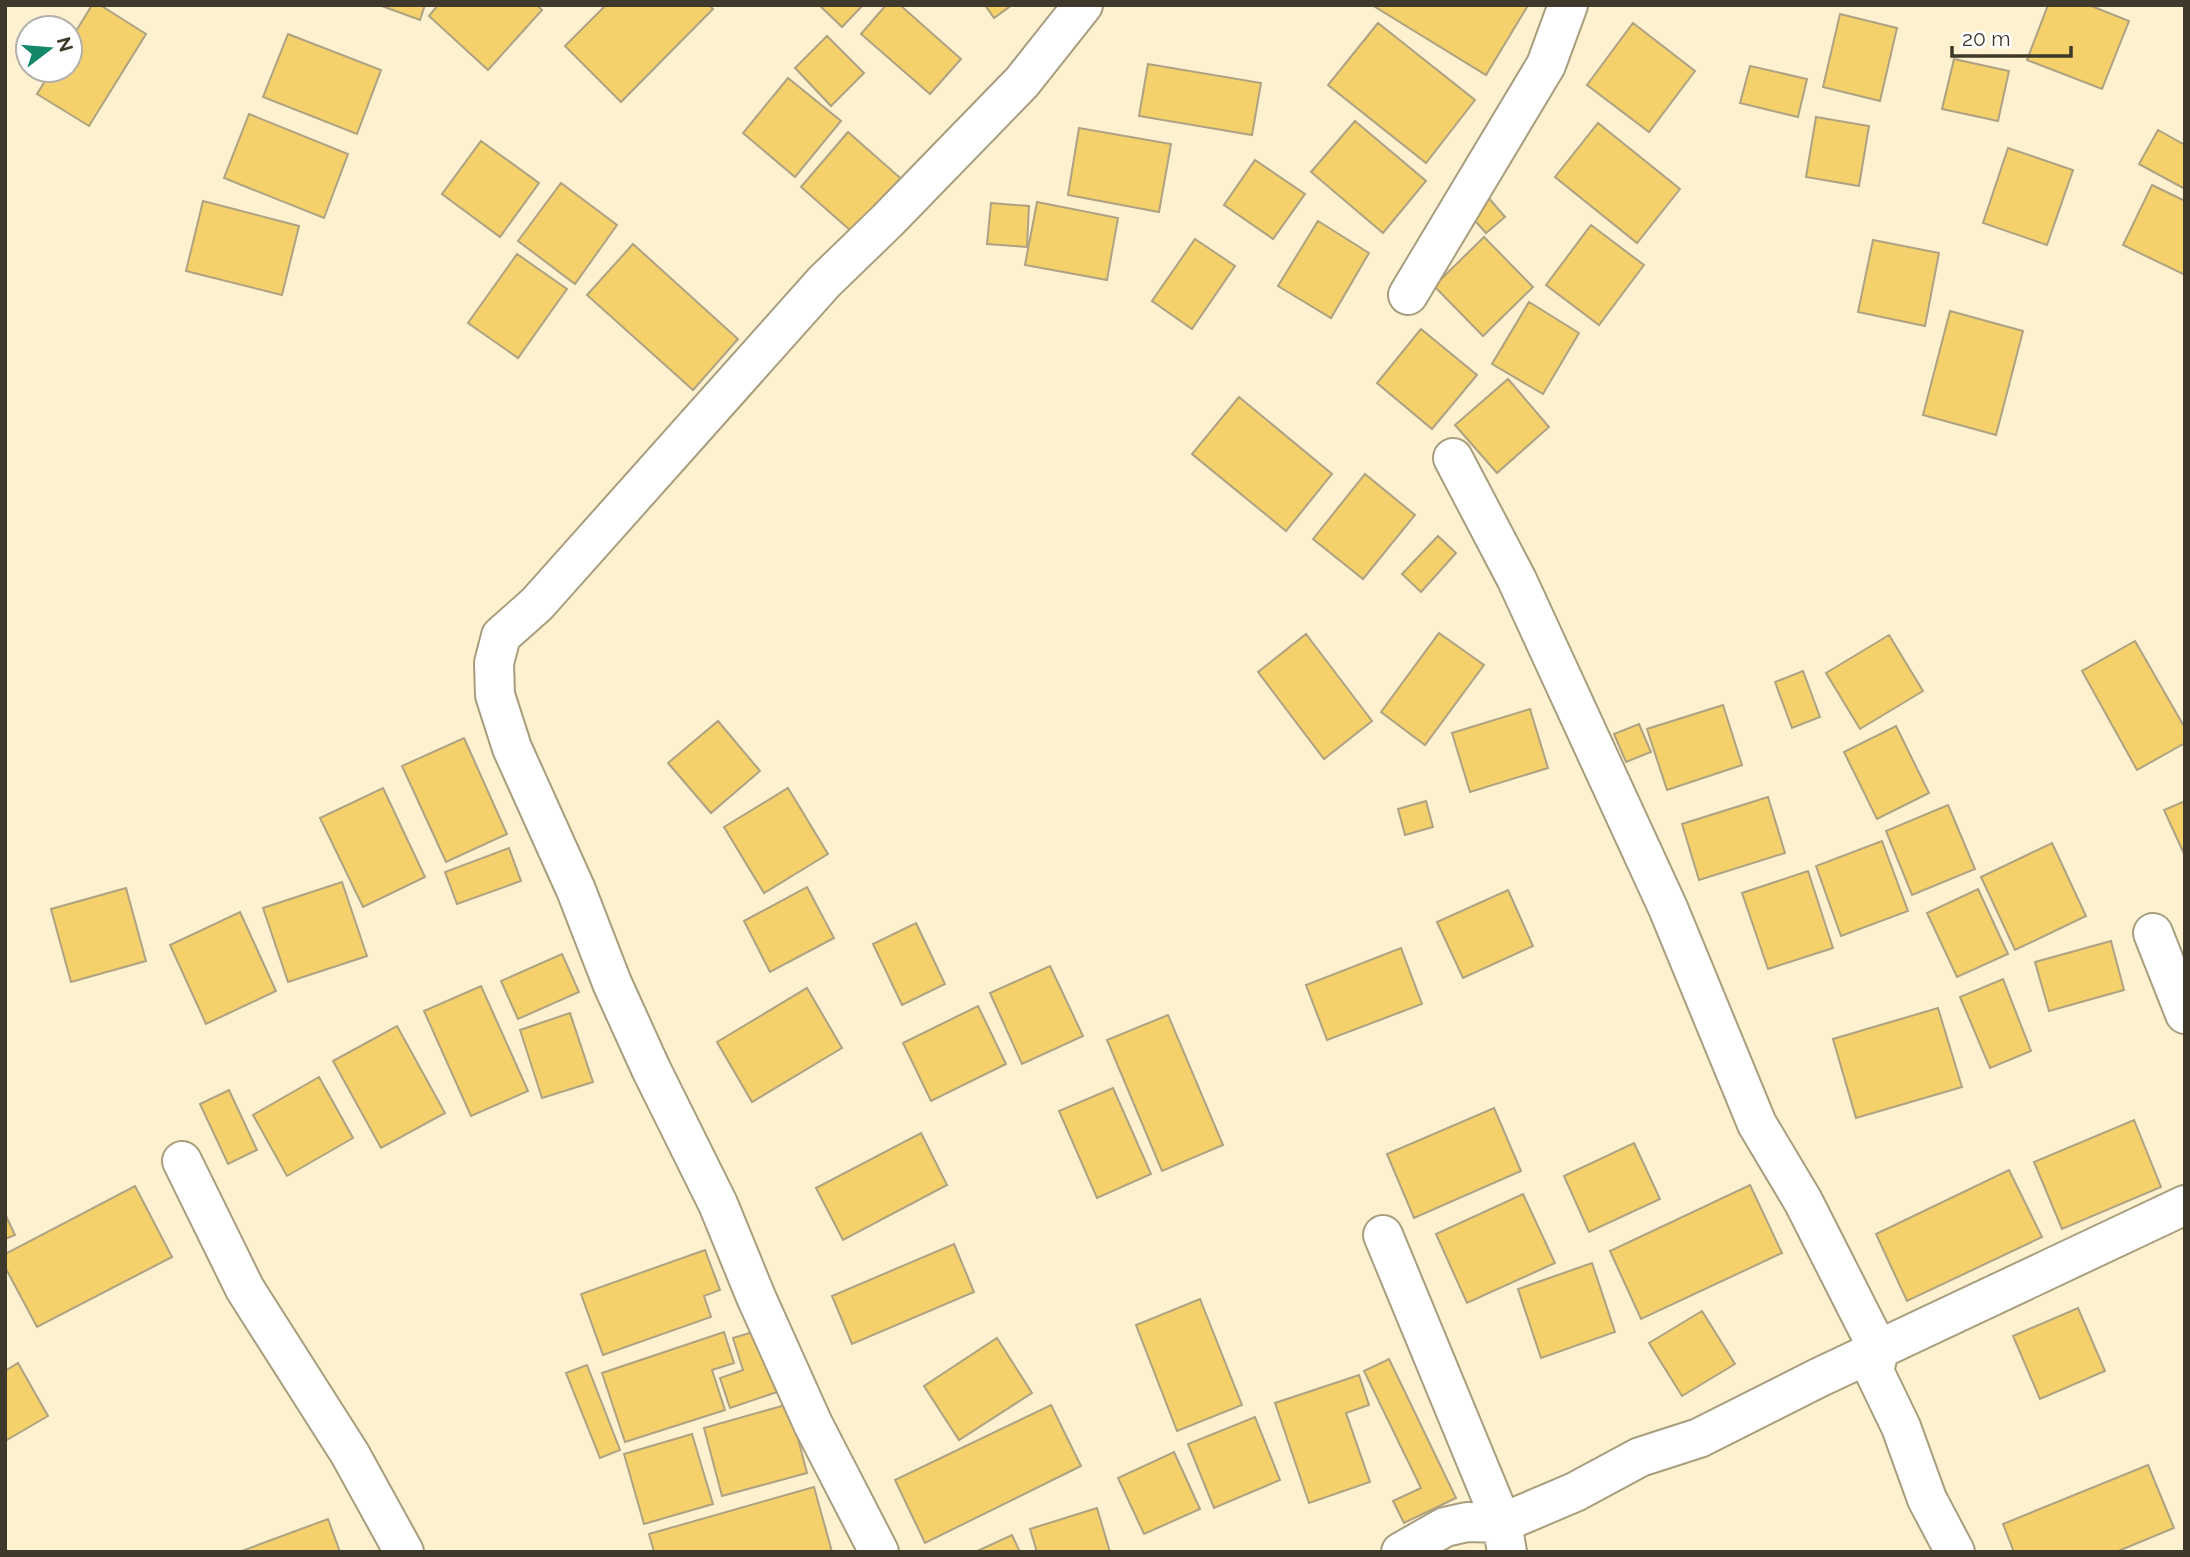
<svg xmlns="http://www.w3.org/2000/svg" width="2190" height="1557" font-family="Raleway,sans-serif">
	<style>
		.building { fill: #f4d16a; stroke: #aea283; stroke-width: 2 }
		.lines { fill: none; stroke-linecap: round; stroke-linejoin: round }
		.street-casing { stroke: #a89d7d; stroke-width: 42 }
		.street { stroke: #fff; stroke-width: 38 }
	</style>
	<rect width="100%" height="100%" fill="#fdf1cf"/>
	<path class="building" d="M 92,5 L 100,5 L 146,34 L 89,126 L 37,94 L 52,70 L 70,70 L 70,41 Z
		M 379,5 L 425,5 L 420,20 Z
		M 438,5 L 537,5 L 542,10 L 488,70 L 429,16 Z
		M 606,5 L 709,5 L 713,9 L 621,102 L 565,46 Z
		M 819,5 L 863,5 L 842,27 Z
		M 886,5 L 900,5 L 961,59 L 930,94 L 861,34 Z
		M 985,5 L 1012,5 L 994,18 Z
		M 1372,5 L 1525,5 L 1527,7 L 1486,75 Z
		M 2048,5 L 2089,5 L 2129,21 L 2102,89 L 2027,60 Z
		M 1840,14 L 1897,28 L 1880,101 L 1823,87 Z
		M 1378,23 L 1475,100 L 1426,163 L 1328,85 Z
		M 1633,23 L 1695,71 L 1649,132 L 1587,85 Z
		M 288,34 L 381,70 L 357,134 L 263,97 Z
		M 827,36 L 864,73 L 831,106 L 795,68 Z
		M 1954,59 L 2009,71 L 1998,121 L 1942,109 Z
		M 1148,64 L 1261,83 L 1252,135 L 1139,116 Z
		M 1750,66 L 1807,79 L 1798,117 L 1740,103 Z
		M 788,78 L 841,121 L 795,177 L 743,133 Z
		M 249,114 L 348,154 L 324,218 L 224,178 Z
		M 1816,117 L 1869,126 L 1859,186 L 1806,177 Z
		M 1355,121 L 1426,181 L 1383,233 L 1311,172 Z
		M 1598,123 L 1680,189 L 1637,243 L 1555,177 Z
		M 1079,128 L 1171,144 L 1159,212 L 1068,195 Z
		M 2158,130 L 2185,145 L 2185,189 L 2139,164 Z
		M 848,132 L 906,183 L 859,238 L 801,187 Z
		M 481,141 L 539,183 L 500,237 L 442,194 Z
		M 2008,148 L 2073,170 L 2047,245 L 1983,223 Z
		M 1255,160 L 1305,194 L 1273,239 L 1224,205 Z
		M 561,183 L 617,225 L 575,284 L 518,241 Z
		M 2152,185 L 2185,201 L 2185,275 L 2123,245 Z
		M 1487,196 L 1505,217 L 1486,233 L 1468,213 Z
		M 203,201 L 299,226 L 282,295 L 186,271 Z
		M 1037,202 L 1118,218 L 1107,280 L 1025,265 Z
		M 991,203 L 1029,206 L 1027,247 L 987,244 Z
		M 1318,221 L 1369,253 L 1331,318 L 1278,286 Z
		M 1591,225 L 1644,265 L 1599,325 L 1546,285 Z
		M 1484,237 L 1533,287 L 1483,336 L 1434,286 Z
		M 1195,239 L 1235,266 L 1192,329 L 1152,301 Z
		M 1873,240 L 1939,253 L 1925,326 L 1858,312 Z
		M 633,244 L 738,339 L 693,390 L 587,295 Z
		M 517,254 L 567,289 L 518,358 L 468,323 Z
		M 1529,302 L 1579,333 L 1543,394 L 1492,364 Z
		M 1950,311 L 2023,331 L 1996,435 L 1923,415 Z
		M 1421,329 L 1477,375 L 1432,429 L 1377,383 Z
		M 1508,379 L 1549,427 L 1497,473 L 1455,425 Z
		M 1239,397 L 1332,474 L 1286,531 L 1192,454 Z
		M 1365,474 L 1415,515 L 1363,579 L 1313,539 Z
		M 1438,536 L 1456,553 L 1421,592 L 1402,574 Z
		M 1439,633 L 1484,665 L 1425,745 L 1381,712 Z
		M 1306,634 L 1372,721 L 1324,759 L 1258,672 Z
		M 1889,635 L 1923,691 L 1860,729 L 1826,673 Z
		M 2135,641 L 2185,728 L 2185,743 L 2137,770 L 2082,671 Z
		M 1803,671 L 1820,717 L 1792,728 L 1775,682 Z
		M 1723,705 L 1742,765 L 1667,790 L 1647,729 Z
		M 1530,709 L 1548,768 L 1470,792 L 1452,733 Z
		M 718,721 L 760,771 L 711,813 L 668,763 Z
		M 1639,724 L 1651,752 L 1626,762 L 1614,734 Z
		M 1896,726 L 1929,793 L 1877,819 L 1844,752 Z
		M 464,738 L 507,834 L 446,862 L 402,766 Z
		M 383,788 L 425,877 L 363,907 L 320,818 Z
		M 788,788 L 828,854 L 764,893 L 724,827 Z
		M 1768,797 L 1785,853 L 1699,880 L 1682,824 Z
		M 1426,801 L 1433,827 L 1405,835 L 1398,809 Z
		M 2185,801 L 2185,856 L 2164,810 Z
		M 1948,805 L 1975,869 L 1912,895 L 1886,831 Z
		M 1882,841 L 1908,911 L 1841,936 L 1816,866 Z
		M 2052,843 L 2086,916 L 2015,950 L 1981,877 Z
		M 509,848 L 521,881 L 457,904 L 445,872 Z
		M 1808,871 L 1833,948 L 1768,969 L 1742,893 Z
		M 342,882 L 367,956 L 288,982 L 263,908 Z
		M 807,887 L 834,938 L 770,972 L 744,921 Z
		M 126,888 L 146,961 L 71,982 L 51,909 Z
		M 1978,889 L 2008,954 L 1957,977 L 1927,913 Z
		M 1508,890 L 1533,946 L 1463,978 L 1437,922 Z
		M 240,912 L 276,991 L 206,1024 L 170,945 Z
		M 916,923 L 945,984 L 902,1005 L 873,944 Z
		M 2111,941 L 2124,990 L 2049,1011 L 2035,962 Z
		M 1401,948 L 1422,1004 L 1327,1040 L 1306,985 Z
		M 562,954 L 579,992 L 518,1019 L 501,981 Z
		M 1050,966 L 1083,1036 L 1022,1064 L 990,993 Z
		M 2003,979 L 2031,1051 L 1990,1068 L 1960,997 Z
		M 481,986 L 528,1091 L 471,1116 L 424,1011 Z
		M 807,988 L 842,1048 L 752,1102 L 717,1042 Z
		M 978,1006 L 1006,1064 L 931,1101 L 903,1043 Z
		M 1938,1008 L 1962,1087 L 1856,1118 L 1833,1039 Z
		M 570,1013 L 593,1082 L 542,1098 L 520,1030 Z
		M 1168,1015 L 1223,1145 L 1162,1171 L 1107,1040 Z
		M 397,1026 L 445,1113 L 381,1148 L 333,1061 Z
		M 319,1077 L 353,1138 L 287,1176 L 253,1115 Z
		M 1113,1088 L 1151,1174 L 1097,1198 L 1059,1111 Z
		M 229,1090 L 257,1150 L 228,1164 L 200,1104 Z
		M 1494,1108 L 1521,1171 L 1414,1218 L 1387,1154 Z
		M 2134,1120 L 2161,1187 L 2062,1229 L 2034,1162 Z
		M 921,1133 L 947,1185 L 843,1240 L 816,1188 Z
		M 1634,1143 L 1660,1199 L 1589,1232 L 1564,1176 Z
		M 2009,1170 L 2042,1237 L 1907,1301 L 1876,1234 Z
		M 1750,1185 L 1782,1253 L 1641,1319 L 1610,1251 Z
		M 135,1186 L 172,1257 L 37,1327 L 5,1267 L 5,1254 Z
		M 1523,1194 L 1555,1263 L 1467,1303 L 1436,1234 Z
		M 5,1214 L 15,1235 L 5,1239 Z
		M 954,1244 L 974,1292 L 852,1344 L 832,1296 Z
		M 705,1250 L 720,1290 L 704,1296 L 711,1317 L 603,1355 L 581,1294 Z
		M 1592,1263 L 1615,1332 L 1541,1358 L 1518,1289 Z
		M 1200,1299 L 1242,1405 L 1177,1431 L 1136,1325 Z
		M 2078,1308 L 2105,1371 L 2040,1399 L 2013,1336 Z
		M 1702,1311 L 1735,1364 L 1682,1396 L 1649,1343 Z
		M 763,1329 L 783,1390 L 730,1408 L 720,1378 L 743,1370 L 733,1338 Z
		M 724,1332 L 734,1363 L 712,1370 L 725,1410 L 625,1442 L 602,1373 Z
		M 997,1338 L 1032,1393 L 959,1440 L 924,1386 Z
		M 1389,1359 L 1456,1498 L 1404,1523 L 1393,1501 L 1421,1488 L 1364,1371 Z
		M 18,1363 L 48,1416 L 5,1441 L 5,1371 Z
		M 587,1365 L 620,1450 L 600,1458 L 566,1373 Z
		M 1359,1375 L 1369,1405 L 1346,1413 L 1370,1482 L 1309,1503 L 1275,1403 Z
		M 789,1404 L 807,1473 L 722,1496 L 704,1428 Z
		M 1051,1405 L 1081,1466 L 925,1543 L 895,1480 Z
		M 1255,1417 L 1280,1480 L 1214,1508 L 1188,1444 Z
		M 692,1434 L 713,1504 L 644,1524 L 624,1454 Z
		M 1174,1452 L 1200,1509 L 1144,1534 L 1118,1478 Z
		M 2148,1465 L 2174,1528 L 2116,1552 L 2014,1552 L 2003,1524 Z
		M 814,1487 L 832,1552 L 654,1552 L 649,1534 Z
		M 1097,1508 L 1110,1552 L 1037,1552 L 1030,1529 Z
		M 328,1519 L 340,1552 L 239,1552 Z
		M 1012,1535 L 1020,1552 L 975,1552 Z"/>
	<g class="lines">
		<g class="street-casing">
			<path id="street" d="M 1408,295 L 1546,65 L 1568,5
				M 1453,458 L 1517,580 L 1668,908 L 1757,1124 L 1803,1201 L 1879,1351 L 1874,1371 L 1901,1427 L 1927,1499 L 1955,1552
				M 2153,933 L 2185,1014
				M 182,1161 L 245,1289 L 350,1454 L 404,1552
				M 1383,1235 L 1502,1523 L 1507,1552
				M 879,1552 L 813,1424 L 756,1297 L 718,1204 L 651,1069 L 612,983 L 576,890 L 512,748 L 495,695 L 494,663 L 501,636 L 537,604 L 824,282 L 887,221 L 1022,82 L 1083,5
				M 1401,1552 L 1445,1527 L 1467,1522 L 1502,1523 L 1575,1492 L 1640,1457 L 1699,1438 L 1818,1378 L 2185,1205"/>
		</g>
		<use href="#street" class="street"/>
	</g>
	<rect width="2190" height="1557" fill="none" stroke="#3e392b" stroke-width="14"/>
	<g transform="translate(49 49) rotate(74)"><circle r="33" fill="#ffffff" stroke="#b2b0aa" stroke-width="2"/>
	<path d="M0-5L12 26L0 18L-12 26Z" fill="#128869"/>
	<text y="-10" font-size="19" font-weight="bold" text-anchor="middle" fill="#3e392b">N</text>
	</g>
	<path d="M1952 46v10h119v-10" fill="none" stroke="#3e392b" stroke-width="3.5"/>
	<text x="1962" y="46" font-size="21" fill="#3e392b" stroke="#ffffff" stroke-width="5" paint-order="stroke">20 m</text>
</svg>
